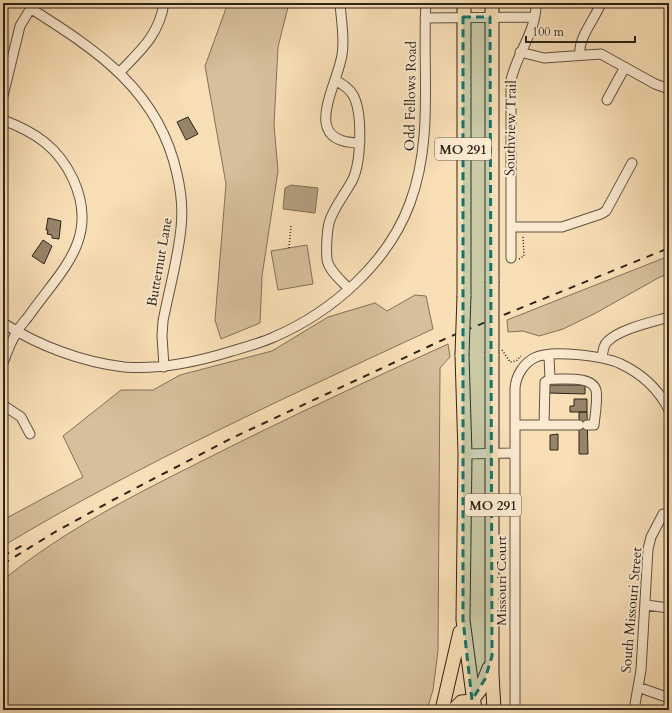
<svg xmlns="http://www.w3.org/2000/svg" width="672" height="713" font-family="Cardo,serif">
	<style>
		.green { fill: #d6bf9b; stroke: #82715a }
		.water { fill: #b49f80; stroke: #7e6d56 }
		.building { fill: #97856a; stroke: #2d2318 }
		.lines { fill: none; stroke-linecap: round; stroke-linejoin: round }
		.minor-casing { stroke: #605240; stroke-width: 11 }
		.major-casing { stroke: #2d2318; stroke-width: 13 }
		.highway-casing { stroke: #2d2318; stroke-width: 15 }
		.path { stroke: #2d2318; stroke-width: 1.5; stroke-dasharray: 1 2; stroke-linecap: butt }
		.minor { stroke: #fbead0; stroke-width: 9 }
		.major { stroke: #f9dfb6; stroke-width: 11 }
		.highway { stroke: #f9dfb6; stroke-width: 13 }
		.rail { stroke: #2d2318; stroke-width: 2; stroke-dasharray: 7 7; stroke-linecap: butt }
		.highway-bridge-casing { stroke: #2d2318; stroke-width: 15; stroke-linecap: butt }
		.highway-bridge { stroke: #f9dfb6; stroke-width: 13 }
		.marked { fill: #0f766e; fill-opacity: 0.2; stroke: #0f766e; stroke-width: 3; stroke-dasharray: 8 5; stroke-linejoin: round }
		.labels { text-anchor: middle; stroke-width: 4; stroke-linejoin: round; paint-order: stroke }
		.shield { fill: #fbead0; stroke: #6b5f4f; stroke-width: 1 }
		.shield-label { font-size: 13px; font-weight: bold; fill: #2d2318 }
		.street-label { font-size: 14px; fill: #2d2318; stroke: #fbead0 }
	</style>
	<rect width="100%" height="100%" fill="#f9dfb6"/>
	<filter id="stains"><feTurbulence type="fractalNoise" baseFrequency=".005" numOctaves="4"/><feColorMatrix values="0 0 0 0 .2 0 0 0 0 .09 0 0 0 0 .02 0 0 0 .5 -.17"/></filter>
	<radialGradient id="worn" r=".72"><stop offset=".6" stop-color="#630" stop-opacity="0"/><stop offset="1" stop-color="#630" stop-opacity=".3"/></radialGradient>
	<path class="green" d="M 228,3 L 289,3 L 278,47 L 274,125 L 278,171 L 262,276 L 260,323 L 221,339 L 215,320 L 226,184 L 205,66 Z
		M 307,245 L 313,284 L 278,290 L 271,251 Z
		M 669,256 L 669,274 L 660,277 L 594,314 L 563,329 L 539,336 L 523,331 L 508,332 L 507,320 Z
		M 415,295 L 426,296 L 433,329 C 287,397 141,463 3,546 L 3,520 L 83,477 L 63,436 L 121,390 L 153,390 L 180,375 L 272,351 L 328,317 L 375,303 L 387,311 Z
		M 448,344 L 450,357 L 440,368 L 438,651 L 433,690 L 427,710 L 3,710 L 3,580 C 66,529 136,494 208,458 C 287,418 367,381 448,344 Z"/>
	<path class="water" d="M 291,185 L 318,188 L 315,213 L 283,209 L 285,188 Z"/>
	<path class="building" d="M 188,117 L 198,134 L 186,140 L 177,122 Z
		M 48,218 L 61,221 L 59,239 L 52,238 L 52,235 L 47,234 L 48,230 L 46,230 Z
		M 43,240 L 52,246 L 44,264 L 32,256 Z
		M 548,385 L 585,385 L 585,394 L 548,393 Z
		M 574,399 L 587,399 L 587,412 L 570,412 L 570,406 L 574,406 Z
		M 579,412 L 587,412 L 588,454 L 579,454 Z
		M 558,434 L 558,450 L 550,450 L 550,435 Z"/>
	<g class="lines">
		<g class="minor-casing">
			<path id="minor" d="M 340,3 C 341,20 345,38 342,55 C 337,87 299,143 360,143
				M 30,8 C 98,51 159,91 177,174 C 181,191 183,210 181,228 C 178,259 169,290 163,321 L 162,336 L 164,367
				M 425,18 L 534,17
				M 520,52 L 544,58 L 601,54 L 655,84 L 669,89
				M 580,54 C 578,38 595,19 601,3
				M 120,72 C 141,50 159,35 164,3
				M 335,80 C 342,84 349,88 353,95 C 363,113 361,161 353,179 C 346,193 333,208 329,223 C 327,232 326,249 327,259 C 328,270 342,281 349,289
				M 3,96 L 20,26 L 34,3
				M 607,100 L 625,67
				M 3,120 C 35,132 58,147 73,179 C 101,240 59,272 28,317 C 24,322 19,327 17,332 C 11,341 7,352 3,363
				M 511,227 L 562,227 L 601,214 L 606,211 L 632,163
				M 511,258 L 511,80 C 517,53 537,30 536,3
				M 3,323 C 39,346 82,362 124,367 C 161,370 197,362 232,351 C 246,347 261,343 274,337 C 332,312 388,263 410,203 C 434,138 422,71 426,3
				M 549,356 L 550,379 C 562,380 592,375 596,390 C 598,400 595,415 594,425 L 587,425
				M 602,358 C 603,352 603,345 608,341 C 620,329 652,322 669,317
				M 3,405 L 21,417 L 30,434
				M 515,425 L 579,425
				M 544,425 L 545,382 L 550,379
				M 465,454 L 515,453
				M 646,605 L 669,608
				M 638,687 L 669,698
				M 515,710 L 515,388 C 516,376 523,364 534,358 C 551,349 604,356 621,364 C 642,374 659,390 669,410
				M 634,710 L 641,670 L 648,549 L 651,537 L 663,514"/>
		</g>
		<g class="major-casing">
			<path id="major" d="M 452,710 L 461,701 L 472,700"/>
		</g>
		<g class="highway-casing">
			<path id="highway" d="M 492,3 L 492,281
				M 464,296 L 464,3
				M 492,354 L 492,674 L 494,710
				M 462,355 L 465,454 L 463,620 L 475,710
				M 472,700 L 480,690 L 489,668
				M 442,710 L 460,632"/>
		</g>
		<path class="path" d="M 289,248 L 291,225
			M 519,259 L 524,256 L 523,235
			M 502,350 L 510,362 L 516,361 L 521,356
			M 669,489 L 667,493 L 669,498"/>
		<use href="#minor" class="minor"/>
		<use href="#major" class="major"/>
		<use href="#highway" class="highway"/>
		<path class="rail" d="M 3,556 L 23,545
			M 3,564 L 55,532 L 113,500 L 232,438 L 449,337 L 669,248"/>
		<g class="highway-bridge-casing">
			<path id="highway-bridge" d="M 492,354 L 492,281
				M 462,355 L 464,296"/>
		</g>
		<use href="#highway-bridge" class="highway-bridge"/>
	</g>
	<path class="marked" d="M 463,17 L 490,17 L 492,656 L 485,679 L 472,700 L 463,620 Z"/>
	<g class="labels">
		<g class="shield">
			<rect x="435" y="138" width="56" height="22" rx="3"/>
			<rect x="465" y="494" width="56" height="22" rx="3"/>
		</g>
		<g class="shield-label">
			<text x="463" y="154">MO 291</text>
			<text x="493" y="510">MO 291</text>
		</g>
		<g class="street-label">
			<text transform="translate(410 96) rotate(-89)" y="5">Odd Fellows Road</text>
			<text transform="translate(510 128) rotate(-89)" y="5">Southview Trail</text>
			<text transform="translate(159 262) rotate(-80)" y="5">Butternut Lane</text>
			<text transform="translate(501 581) rotate(-90)" y="5">Missouri Court</text>
			<text transform="translate(631 610) rotate(-85)" y="5">South Missouri Street</text>
		</g>
	</g>
	<rect width="672" height="713" fill="none" stroke="#f9dfb6" stroke-width="16"/>
	<rect x="4" y="4" width="664" height="705" fill="none" stroke="#2d2318" stroke-width="2"/>
	<rect x="8" y="8" width="656" height="697" fill="none" stroke="#2d2318"/>
	<path d="M526 36v6h109v-6" fill="none" stroke="#2d2318" stroke-width="2"/>
	<text x="532" y="36" font-size="12" fill="#2d2318" stroke="#fbead0" stroke-width="3" paint-order="stroke">100 m</text>
	<rect width="100%" height="100%" filter="url(#stains)"/>
	<rect width="100%" height="100%" fill="url(#worn)"/>
</svg>
